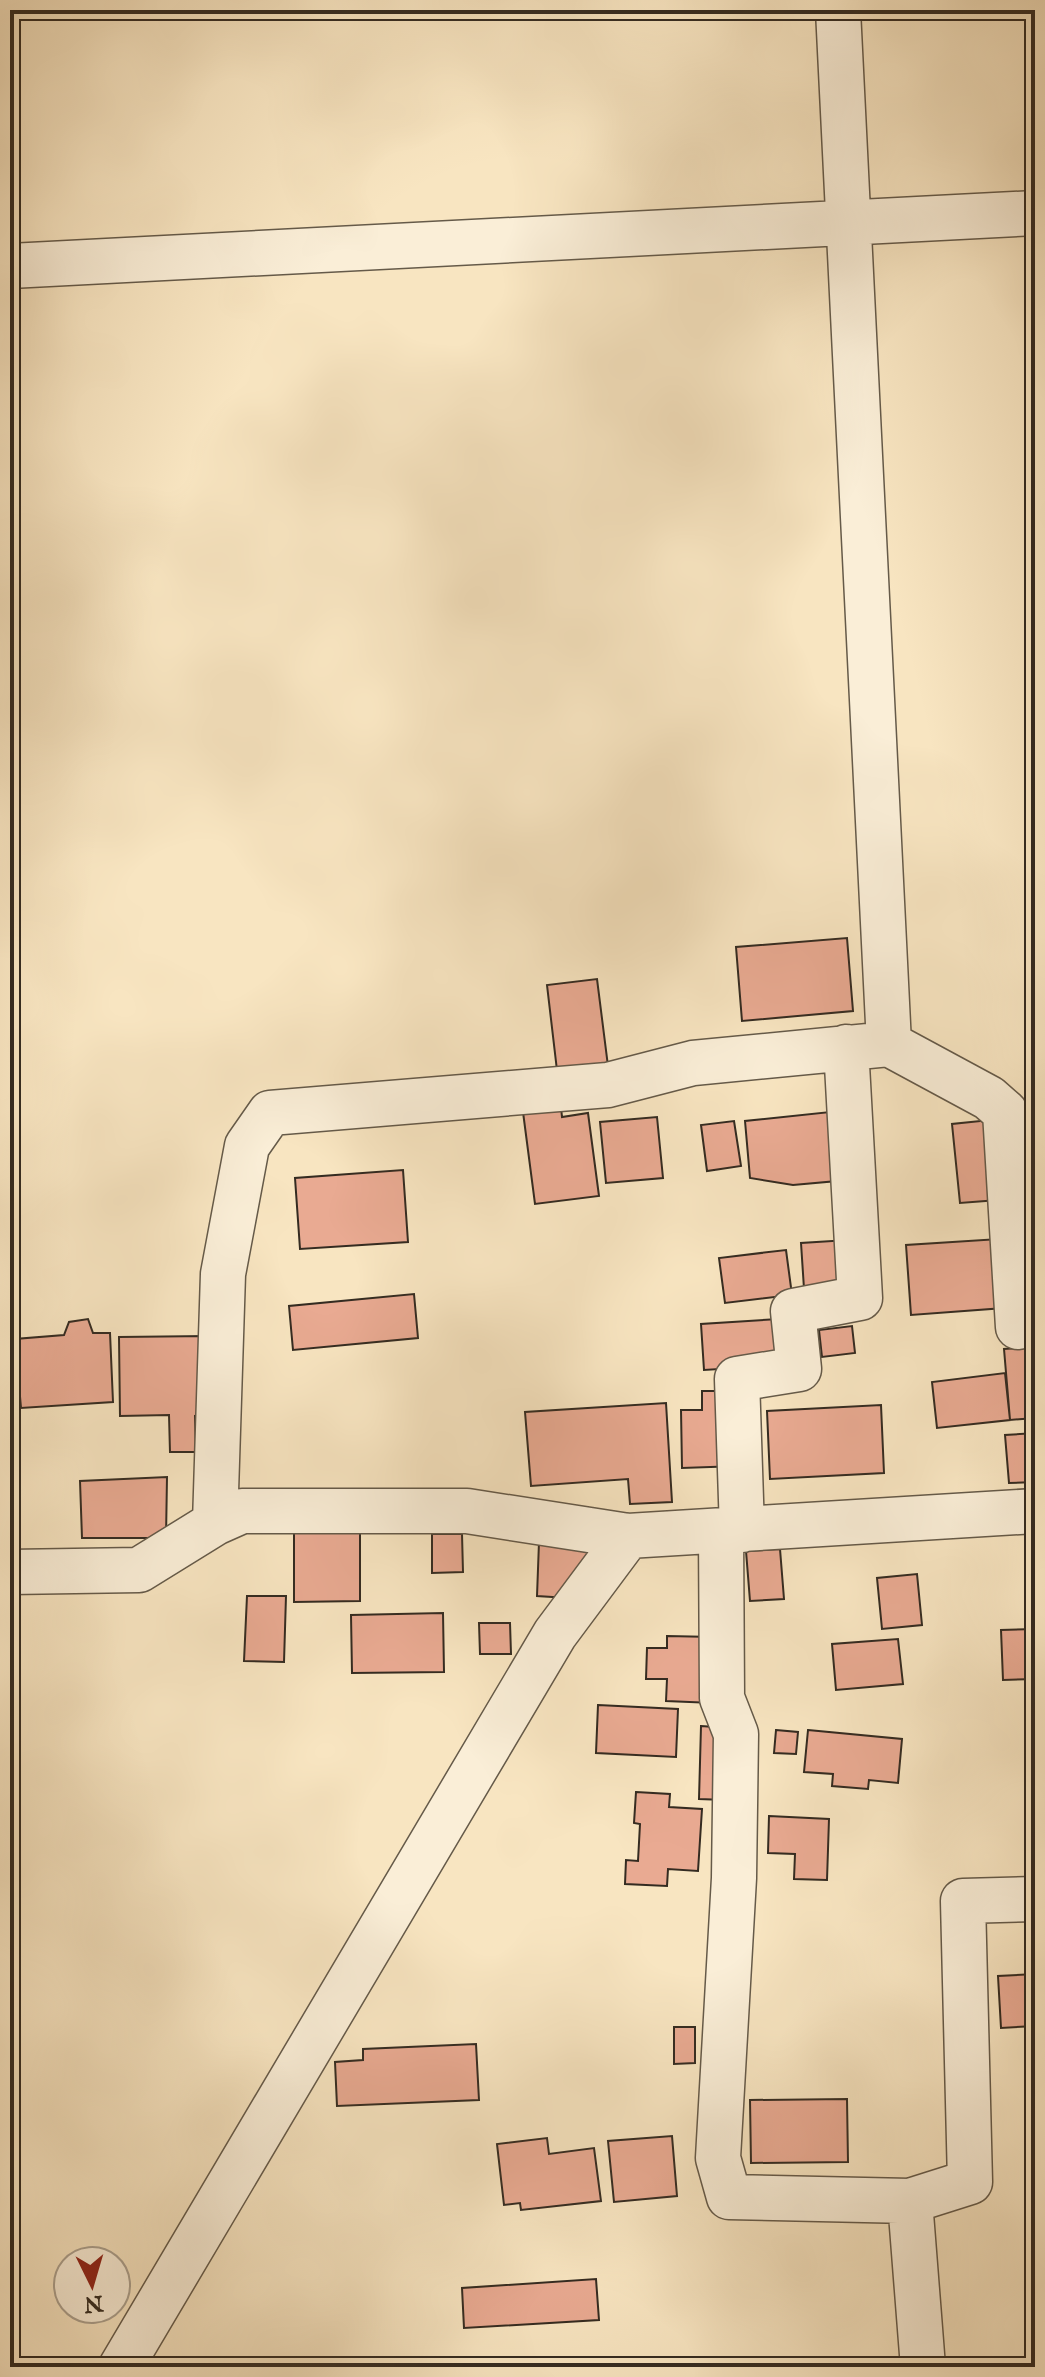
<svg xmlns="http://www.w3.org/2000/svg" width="1045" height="2377" font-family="'IM FELL English',serif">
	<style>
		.building { fill: #e9aa92; stroke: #342b21; stroke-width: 2 }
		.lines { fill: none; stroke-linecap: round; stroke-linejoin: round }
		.minor-casing { stroke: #655a49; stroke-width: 47 }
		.minor { stroke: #faeed7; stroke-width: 44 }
	</style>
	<rect width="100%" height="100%" fill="#f8e5c1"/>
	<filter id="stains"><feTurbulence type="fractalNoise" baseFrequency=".0025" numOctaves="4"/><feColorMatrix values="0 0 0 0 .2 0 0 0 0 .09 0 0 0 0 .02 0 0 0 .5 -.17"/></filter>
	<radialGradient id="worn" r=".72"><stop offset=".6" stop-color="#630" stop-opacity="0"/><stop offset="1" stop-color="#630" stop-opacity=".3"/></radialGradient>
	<path class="building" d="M 847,938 L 853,1011 L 742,1021 L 736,947 Z
		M 597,979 L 609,1074 L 558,1079 L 547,985 Z
		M 561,1107 L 562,1117 L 588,1113 L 599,1196 L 535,1204 L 523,1112 Z
		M 830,1112 L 837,1181 L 793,1185 L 750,1178 L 745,1121 Z
		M 657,1117 L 663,1178 L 606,1183 L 600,1122 Z
		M 990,1120 L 998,1200 L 960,1203 L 952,1124 Z
		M 734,1121 L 741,1166 L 707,1171 L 701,1125 Z
		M 403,1170 L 408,1242 L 300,1249 L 295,1178 Z
		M 999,1239 L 1004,1308 L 911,1315 L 906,1245 Z
		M 848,1240 L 852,1300 L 805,1304 L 801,1243 Z
		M 786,1250 L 792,1295 L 725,1303 L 719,1258 Z
		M 414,1294 L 418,1338 L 293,1350 L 289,1306 Z
		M 795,1318 L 798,1364 L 704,1370 L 701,1324 Z
		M 88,1319 L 93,1333 L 110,1333 L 113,1402 L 21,1408 L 15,1339 L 64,1335 L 69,1322 Z
		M 852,1326 L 855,1353 L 822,1357 L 819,1330 Z
		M 207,1336 L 209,1415 L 195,1416 L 196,1452 L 170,1452 L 169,1415 L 120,1416 L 119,1337 Z
		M 1035,1347 L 1035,1418 L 1010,1420 L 1004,1349 Z
		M 1005,1373 L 1010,1420 L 937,1428 L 932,1382 Z
		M 702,1391 L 737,1391 L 739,1466 L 682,1468 L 681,1410 L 702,1410 Z
		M 666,1403 L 672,1502 L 630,1504 L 628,1479 L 531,1486 L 525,1412 Z
		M 881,1405 L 884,1473 L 770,1479 L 767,1411 Z
		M 1035,1433 L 1035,1482 L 1009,1483 L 1005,1435 Z
		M 167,1477 L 166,1538 L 82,1538 L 80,1481 Z
		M 360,1530 L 360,1601 L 294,1602 L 294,1531 Z
		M 432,1534 L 462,1534 L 463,1572 L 432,1573 Z
		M 539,1542 L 606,1544 L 568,1598 L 537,1596 Z
		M 780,1549 L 784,1599 L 750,1601 L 746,1551 Z
		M 917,1574 L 922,1625 L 882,1629 L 877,1578 Z
		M 247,1596 L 286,1596 L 284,1662 L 244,1661 Z
		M 443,1613 L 444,1672 L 352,1673 L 351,1615 Z
		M 479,1623 L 510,1623 L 511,1654 L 480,1654 Z
		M 1035,1629 L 1035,1679 L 1003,1680 L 1001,1630 Z
		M 667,1636 L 714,1637 L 713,1703 L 666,1701 L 667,1679 L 646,1679 L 647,1648 L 667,1648 Z
		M 898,1639 L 903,1684 L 836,1690 L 832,1644 Z
		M 598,1705 L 678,1709 L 676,1757 L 596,1753 Z
		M 701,1726 L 728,1728 L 725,1800 L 699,1799 Z
		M 776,1730 L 798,1732 L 796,1754 L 774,1753 Z
		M 808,1730 L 902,1739 L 898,1783 L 869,1780 L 868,1789 L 832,1786 L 833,1774 L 804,1772 Z
		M 636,1792 L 670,1794 L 669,1807 L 702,1809 L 698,1871 L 668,1869 L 667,1886 L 625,1884 L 626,1860 L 638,1861 L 640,1824 L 634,1823 Z
		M 769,1816 L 829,1819 L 827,1880 L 794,1879 L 795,1854 L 768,1853 Z
		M 1035,1974 L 1035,2026 L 1001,2028 L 998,1976 Z
		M 674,2027 L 695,2027 L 695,2063 L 674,2064 Z
		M 476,2044 L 479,2100 L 337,2106 L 335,2062 L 363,2060 L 363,2049 Z
		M 847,2099 L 848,2162 L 751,2163 L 750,2100 Z
		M 672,2136 L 677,2196 L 614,2202 L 608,2141 Z
		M 547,2138 L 549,2154 L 594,2148 L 601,2201 L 521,2210 L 520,2203 L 504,2205 L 497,2144 Z
		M 596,2279 L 599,2320 L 464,2328 L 462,2288 Z"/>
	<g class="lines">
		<g class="minor-casing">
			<path id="minor" d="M 838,10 L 889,1044
				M 10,266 L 1035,213
				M 215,1523 L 223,1274 L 247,1146 L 270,1113 L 608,1085 L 693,1063 L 889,1044 L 989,1098 L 1005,1112 L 1018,1327
				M 742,1530 L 737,1379 L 799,1369 L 793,1311 L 860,1298 L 846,1047
				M 721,1532 L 722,1698 L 736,1734 L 734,1878 L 718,2158 L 729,2197 L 910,2201 L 970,2182 L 963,1901 L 1035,1899
				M 10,1572 L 139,1570 L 215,1523 L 242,1511 L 467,1511 L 628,1536 L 1035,1511
				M 910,2201 L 923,2367
				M 121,2367 L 555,1634 L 628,1536"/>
		</g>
		<use href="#minor" class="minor"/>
	</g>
	<rect width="1045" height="2377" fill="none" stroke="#f8e5c1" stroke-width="40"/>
	<rect x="12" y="12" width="1021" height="2353" fill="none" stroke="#342b21" stroke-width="4"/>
	<rect x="20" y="20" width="1005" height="2337" fill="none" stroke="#342b21" stroke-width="2"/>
	<g transform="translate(92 2285) rotate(175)"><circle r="38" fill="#faeed7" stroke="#aba08e" stroke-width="2"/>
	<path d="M0-6L14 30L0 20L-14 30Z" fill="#8f2418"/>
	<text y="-12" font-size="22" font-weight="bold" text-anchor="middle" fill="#342b21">N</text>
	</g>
	<rect width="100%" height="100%" filter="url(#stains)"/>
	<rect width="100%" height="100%" fill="url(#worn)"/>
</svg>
